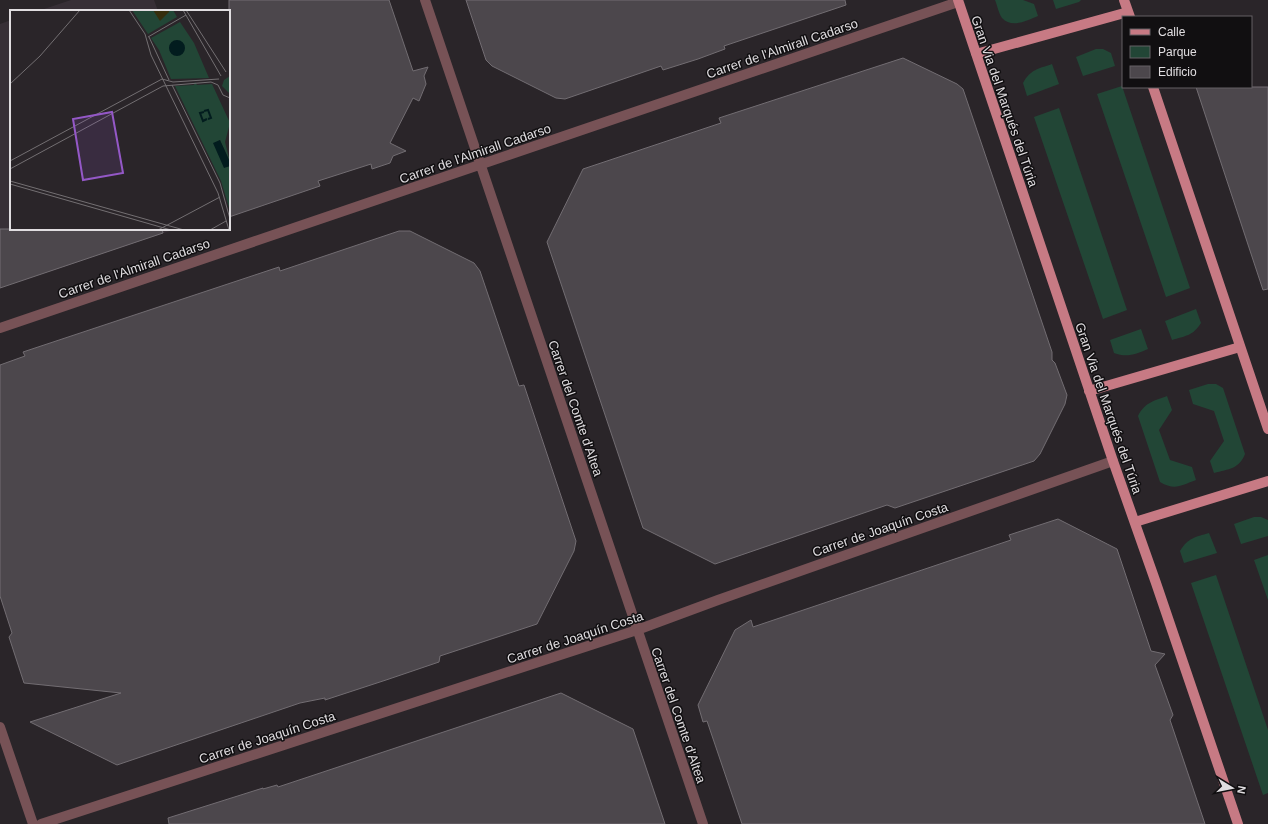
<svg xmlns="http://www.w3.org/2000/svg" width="1268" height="824" font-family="Helvetica,sans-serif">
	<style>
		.built { fill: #372f36 }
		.green { fill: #224636 }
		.building { fill: #4c474c; stroke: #726d72 }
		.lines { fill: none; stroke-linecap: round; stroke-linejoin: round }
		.minor { stroke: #775256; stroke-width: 10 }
		.major { stroke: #c77a84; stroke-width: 10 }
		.labels { text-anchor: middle; stroke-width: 3; stroke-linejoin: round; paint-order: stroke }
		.street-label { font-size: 13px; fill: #e0dde0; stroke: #110f11 }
		.inset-river { fill: none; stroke: #021c1e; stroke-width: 2 }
		.inset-road { fill: none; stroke: #736f72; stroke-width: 1 }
		.view { fill: #9458c7; fill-opacity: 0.15; stroke: #9458c7; stroke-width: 2 }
		.inset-edge { fill: none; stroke: #e0dde0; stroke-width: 2 }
	</style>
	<rect width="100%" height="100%" fill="#2a2529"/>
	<path class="built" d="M 71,0 L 154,0 L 158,11 L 38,11 Z
		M 11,20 L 11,229 L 176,229 L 0,288 L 0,24 Z"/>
	<path class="green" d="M 995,0 L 1023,0 L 1034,4 L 1038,16 C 1028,20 1012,29 1002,18 C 999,14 997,5 995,0 Z
		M 1053,0 L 1081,0 L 1079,2 L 1056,9 Z
		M 1096,49 L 1103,49 L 1111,53 L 1115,66 L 1083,76 L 1076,57 Z
		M 1052,64 L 1059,84 L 1027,96 L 1023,83 C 1031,69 1038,69 1052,64 Z
		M 1122,86 L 1190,288 L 1166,297 L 1097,94 Z
		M 1059,108 L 1127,310 L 1103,319 L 1034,117 Z
		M 1196,309 L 1201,323 C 1193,336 1185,336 1172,340 L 1165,321 Z
		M 1141,329 L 1148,349 C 1136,354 1127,358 1114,353 L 1110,340 Z
		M 1208,384 L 1216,384 L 1223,388 L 1245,454 C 1239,469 1229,469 1214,473 L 1210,461 L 1224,441 L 1214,411 L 1193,404 L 1189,390 Z
		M 1167,396 L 1172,410 L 1159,430 L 1170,460 L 1192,467 L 1196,480 C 1182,485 1175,491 1160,482 L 1138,416 C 1145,402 1154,401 1167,396 Z
		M 1254,517 L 1261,517 L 1268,520 L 1268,536 L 1241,544 L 1234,524 Z
		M 1209,533 L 1217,553 L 1184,563 L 1180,551 C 1188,538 1195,537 1209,533 Z
		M 1268,555 L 1268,600 L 1254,560 Z
		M 1216,575 L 1268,730 L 1268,793 L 1263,795 L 1191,583 Z"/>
	<path class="building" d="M 229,0 L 389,0 L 413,71 L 428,67 L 424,76 L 426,84 L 419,101 L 413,98 L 390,143 L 406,151 L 393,156 L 390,163 L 372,169 L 371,164 L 318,181 L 320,186 L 229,217 Z
		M 466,0 L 845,0 L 846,5 L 724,46 L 725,49 L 698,59 L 663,70 L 661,66 L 565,99 L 556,98 L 492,66 L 486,60 Z
		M 903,58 L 957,84 L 963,89 L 1052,352 L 1052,360 L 1055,363 L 1067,395 L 1065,404 L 1040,454 L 1034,461 L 895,508 L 887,505 L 715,564 L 643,528 L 547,242 L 583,169 L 721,123 L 719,118 Z
		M 1196,87 L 1268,87 L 1268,289 L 1263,290 Z
		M 0,229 L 162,229 L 163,233 L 0,288 Z
		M 399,231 L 410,231 L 474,263 L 480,271 L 519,386 L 524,385 L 576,541 L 574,551 L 537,624 L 440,656 L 439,662 L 386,680 L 325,700 L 325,698 L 300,703 L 117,765 L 30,722 L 121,693 L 24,683 L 9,637 L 12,633 L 0,596 L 0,365 L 25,356 L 23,352 L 279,267 L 280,271 Z
		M 1058,519 L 1117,549 L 1151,651 L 1165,654 L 1155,665 L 1173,715 L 1170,720 L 1205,824 L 742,824 L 707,721 L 703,722 L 698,705 L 735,630 L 751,620 L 753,627 L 1011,540 L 1009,535 Z
		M 561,693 L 633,729 L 665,824 L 169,824 L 168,818 L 263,788 L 263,789 L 277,785 L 278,787 Z"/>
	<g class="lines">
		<path class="minor" d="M 425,0 L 703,824
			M 0,328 L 958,2
			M 0,727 L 33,824
			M 41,824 L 637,630 L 718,600 L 1113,461"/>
		<path class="major" d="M 958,0 L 1113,461 L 1156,583 L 1238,824
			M 1124,0 L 1130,17
			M 976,54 L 1128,12
			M 1153,87 L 1268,429
			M 1089,391 L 1240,347
			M 1135,522 L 1268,481"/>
	</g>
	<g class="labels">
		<g class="street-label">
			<text transform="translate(782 48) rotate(-19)" y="5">Carrer de l'Almirall Cadarso</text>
			<text transform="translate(1005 101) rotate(71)" y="5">Gran Via del Marqués del Túria</text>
			<text transform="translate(475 153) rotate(-19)" y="5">Carrer de l'Almirall Cadarso</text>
			<text transform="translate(134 268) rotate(-19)" y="5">Carrer de l'Almirall Cadarso</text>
			<text transform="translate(576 408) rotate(71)" y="5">Carrer del Comte d'Altea</text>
			<text transform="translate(1109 408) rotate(71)" y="5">Gran Via del Marqués del Túria</text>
			<text transform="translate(880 529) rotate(-19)" y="5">Carrer de Joaquín Costa</text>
			<text transform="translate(575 637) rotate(-18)" y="5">Carrer de Joaquín Costa</text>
			<text transform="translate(679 715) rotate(71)" y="5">Carrer del Comte d'Altea</text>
			<text transform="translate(267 737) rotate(-18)" y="5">Carrer de Joaquín Costa</text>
		</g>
	</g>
	<g transform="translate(10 10)">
		<rect width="220" height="220" fill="#2a2529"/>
		<path d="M 122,0 L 163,0 L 167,7 L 138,24 ZM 170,12 L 184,33 L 199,68 L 161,69 L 149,40 L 141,28 ZM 220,66 L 220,84 L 212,76 L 214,70 ZM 185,72 L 187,75 L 202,74 L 220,113 L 215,132 L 220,152 L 210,130 L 205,133 L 215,157 L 220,156 L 220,201 L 211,171 L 165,76 L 184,75 Z" fill="#224636"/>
		<path d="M 143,0 L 159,0 L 159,2 L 150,11 Z" fill="#362e0d"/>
		<path d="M159 38a8 8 0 1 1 16 0a8 8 0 1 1-16 0ZM 210,130 L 220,152 L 220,156 L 214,158 L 203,133 Z" fill="#021c1e"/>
		<path class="inset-river" d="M 194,101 L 198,100 L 201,108 L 198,109M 194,102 L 190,103 L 193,111 L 197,109"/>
		<path class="inset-road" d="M 119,0 L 135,24 L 141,45 L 208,183 L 219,220M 173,0 L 211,66M 176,0 L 216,62M 138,27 L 176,5M 139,27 L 159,70M 0,74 L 30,46 L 70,0M 162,75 L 210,173 L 220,209M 208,75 L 213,85 L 220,88M 0,151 L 152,69 L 163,72 L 209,69M 0,159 L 153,76 L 201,72 L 208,75M 0,171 L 174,220M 0,174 L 161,220M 148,220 L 210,187M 200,220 L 216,211"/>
		<path class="view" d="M 102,102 L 113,163 L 73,170 L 63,109 Z"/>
		<rect width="220" height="220" class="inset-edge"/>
	</g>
	<rect x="1122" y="16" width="130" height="72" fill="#110f11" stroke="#646164"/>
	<rect x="1130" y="29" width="20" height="6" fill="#c77a84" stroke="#646164"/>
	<text x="1158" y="36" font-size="12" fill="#e0dde0">Calle</text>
	<rect x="1130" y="46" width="20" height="12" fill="#224636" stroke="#646164"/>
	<text x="1158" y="56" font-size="12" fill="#e0dde0">Parque</text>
	<rect x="1130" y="66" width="20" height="12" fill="#4c474c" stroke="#646164"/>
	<text x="1158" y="76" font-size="12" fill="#e0dde0">Edificio</text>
	<g transform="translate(1232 788) rotate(100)" stroke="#110f11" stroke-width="3" paint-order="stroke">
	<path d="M0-3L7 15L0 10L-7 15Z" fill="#e0dde0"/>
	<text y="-6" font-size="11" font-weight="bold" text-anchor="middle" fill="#e0dde0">N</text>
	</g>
</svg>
